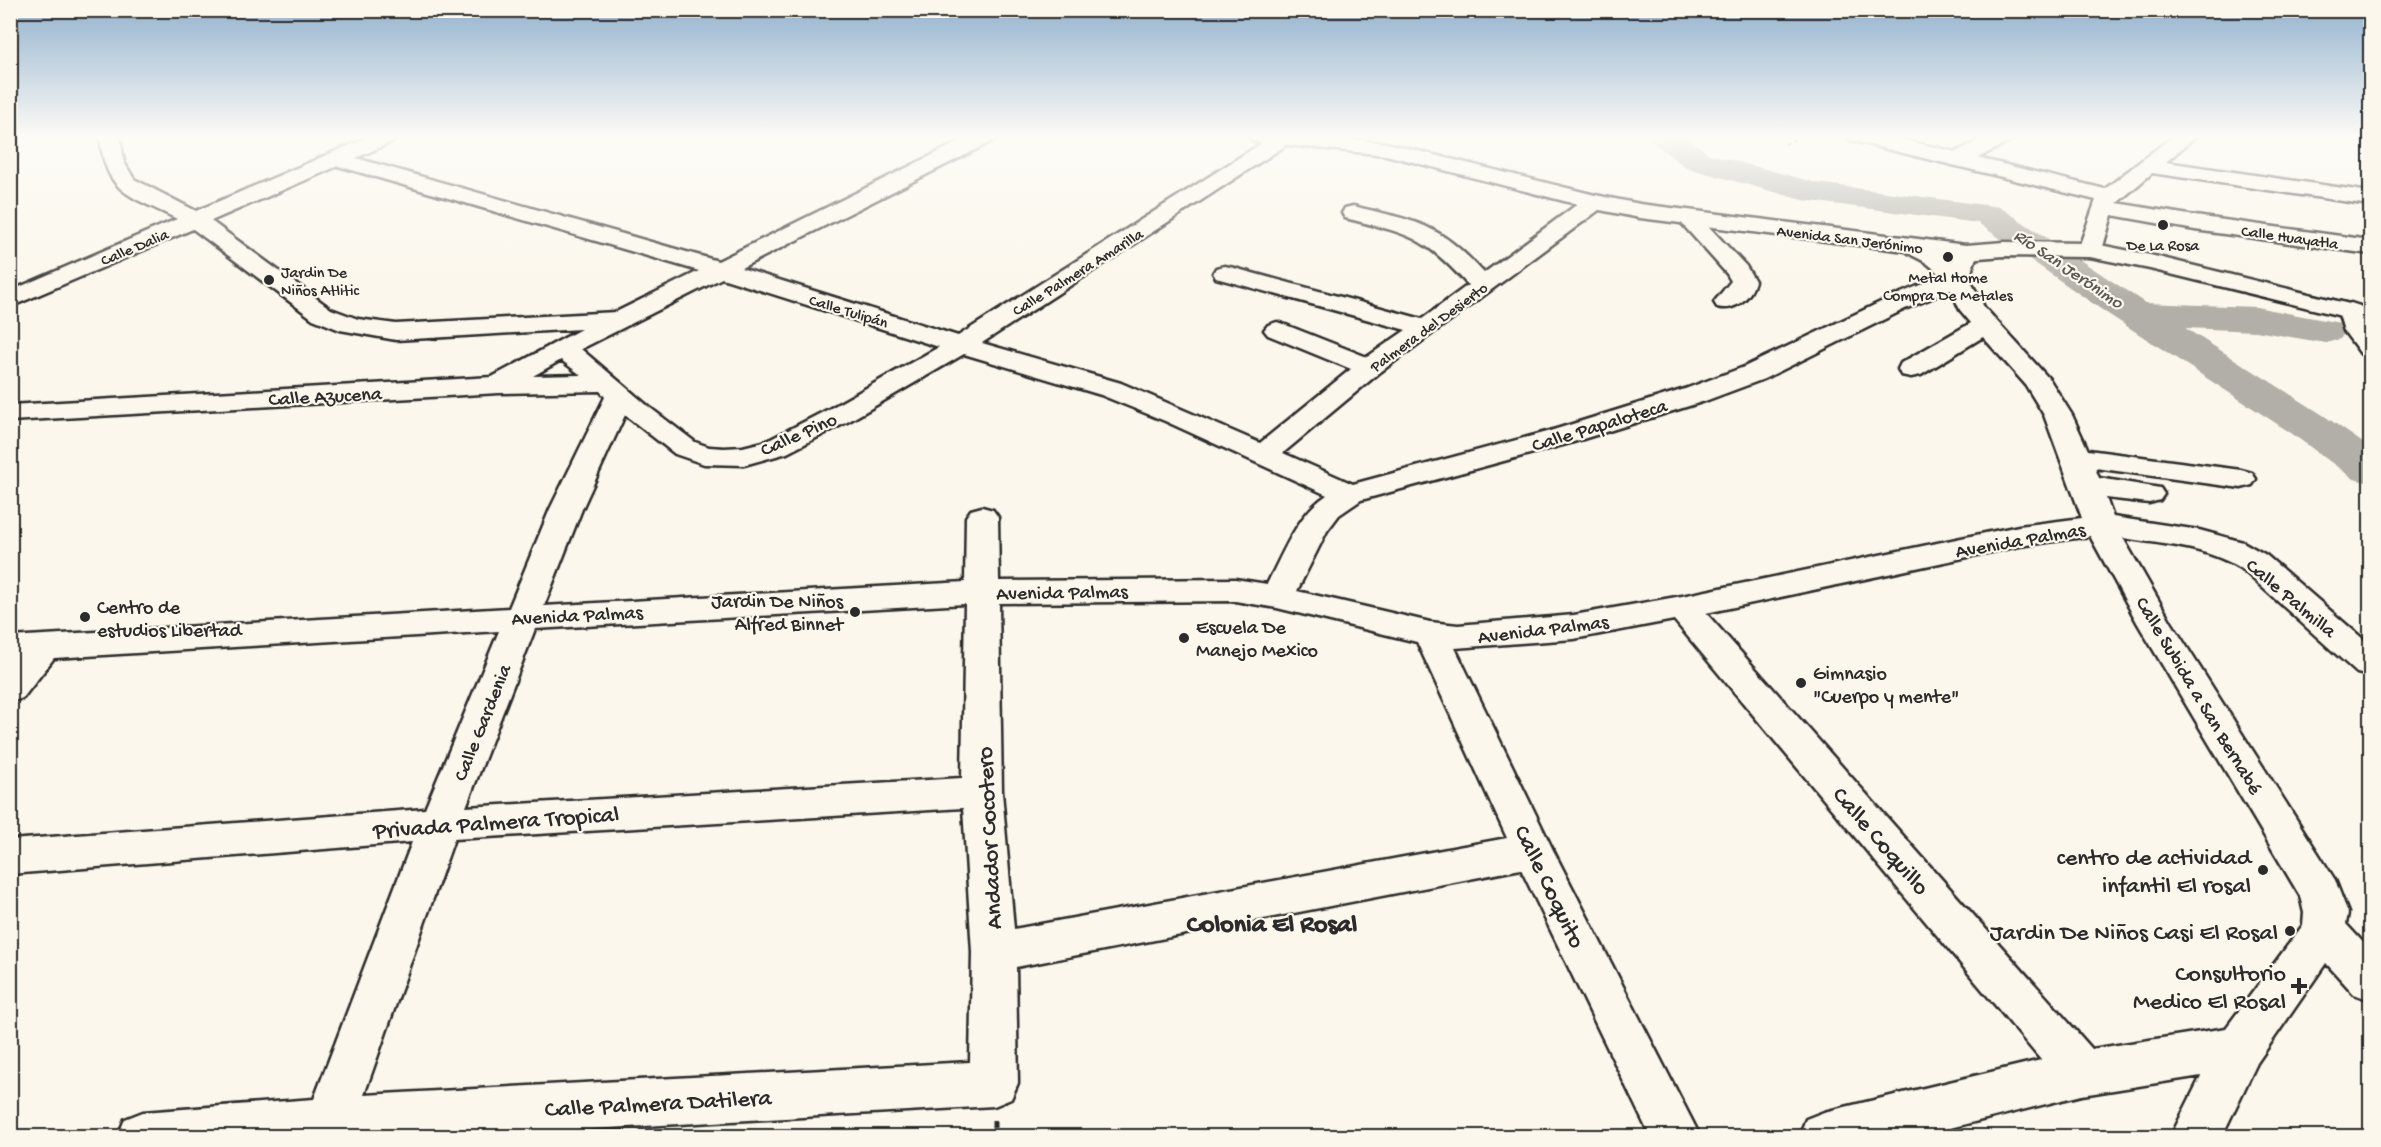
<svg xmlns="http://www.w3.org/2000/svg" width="2381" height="1147" font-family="'Gochi Hand',sans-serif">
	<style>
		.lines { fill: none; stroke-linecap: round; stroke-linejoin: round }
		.river { fill: #b1afa7; fill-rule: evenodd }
		.minor-casing { stroke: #2b2b2b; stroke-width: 5 }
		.major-casing { stroke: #2b2b2b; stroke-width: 5 }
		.path-far1 { stroke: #2b2b2b; stroke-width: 2; stroke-dasharray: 4 3; stroke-linecap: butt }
		.path { stroke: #2b2b2b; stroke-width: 5; stroke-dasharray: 8 6; stroke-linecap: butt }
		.minor { fill: #fbf7ec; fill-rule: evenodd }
		.major { fill: #fbf7ec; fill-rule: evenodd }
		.poi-dot { fill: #2b2b2b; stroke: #fbf7ec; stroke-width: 2 }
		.labels { text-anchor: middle; stroke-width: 4.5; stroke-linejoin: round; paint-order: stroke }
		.far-street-label { font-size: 16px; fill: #2b2b2b; stroke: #fbf7ec }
		.far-poi-label { font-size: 16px; fill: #2b2b2b; stroke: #fbf7ec }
		.far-water-label { font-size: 18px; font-style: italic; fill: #5a5956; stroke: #fbf7ec }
		.street-label { font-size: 20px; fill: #2b2b2b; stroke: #fbf7ec }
		.poi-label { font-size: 20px; fill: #2b2b2b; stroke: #fbf7ec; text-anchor: start }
		.near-street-label { font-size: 24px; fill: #2b2b2b; stroke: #fbf7ec }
		.near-poi-label { font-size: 24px; fill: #2b2b2b; stroke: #fbf7ec; text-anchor: end }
		.near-neighbourhood-label { font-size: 26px; font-weight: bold; fill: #2b2b2b; stroke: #fbf7ec }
	</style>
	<rect width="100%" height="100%" fill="#fbf7ec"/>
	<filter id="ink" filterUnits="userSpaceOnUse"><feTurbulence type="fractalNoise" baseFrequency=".0167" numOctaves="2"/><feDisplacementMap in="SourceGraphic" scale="12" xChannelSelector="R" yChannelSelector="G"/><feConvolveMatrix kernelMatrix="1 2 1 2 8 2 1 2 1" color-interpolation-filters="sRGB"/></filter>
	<g filter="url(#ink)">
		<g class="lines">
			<path class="river" d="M 1650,136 L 1685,136 L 1709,154 L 1817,183 L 2000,207 L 2145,303 L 2256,307 L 2340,323 L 2346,331 L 2340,339 L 2326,343 L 2256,331 L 2185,328 L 2323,415 L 2370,448 L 2370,483 L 2354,479 L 2291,433 L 2105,312 L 1978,223 L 1803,200 L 1687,168 L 1654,143 Z"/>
			<g class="minor-casing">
				<path id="minor" d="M 100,136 L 120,136 L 124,162 L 134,179 L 196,211 L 371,136 L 399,136 L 396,140 L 356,158 L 718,261 L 971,136 L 998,136 L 995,140 L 741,268 L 958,336 L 1273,136 L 1293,136 L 1291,142 L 982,343 L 1121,383 L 1260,443 L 1351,369 L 1268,335 L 1264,330 L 1268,325 L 1277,322 L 1286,325 L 1367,357 L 1406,330 L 1216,278 L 1213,273 L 1216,268 L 1225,266 L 1234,268 L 1422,319 L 1468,285 C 1423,235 1409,234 1345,218 L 1342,213 L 1345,208 L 1353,206 C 1418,222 1437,222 1484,273 L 1587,197 L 1595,195 L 1603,197 L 1606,202 L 1603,207 L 1379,373 L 1283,453 L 1353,484 L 1550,431 L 1685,389 L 1744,367 L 1887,299 L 1946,274 L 1958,247 L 1966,245 L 1974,247 L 1978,252 L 1969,278 L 1984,307 L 2050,380 L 2072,415 L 2088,450 L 2241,470 L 2252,473 L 2256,479 L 2252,485 L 2241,488 L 2095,468 L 2099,478 L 2160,488 L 2164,494 L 2160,500 L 2149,503 L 2106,498 L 2113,517 L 2199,530 L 2243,542 L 2266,555 L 2370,645 L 2370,676 L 2357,673 L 2242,569 C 2204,546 2166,545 2123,538 L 2171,622 L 2335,880 L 2348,913 L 2346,924 L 2370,950 L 2370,1000 L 2354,994 L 2326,963 L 2257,1063 L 2222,1136 L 2171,1136 L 2201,1076 L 2082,1095 L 1918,1136 L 1799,1136 L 1806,1119 L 1824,1112 L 2041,1060 L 1674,620 L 1574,639 L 1455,648 L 1553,850 L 1700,1136 L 1650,1136 L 1521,869 L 1016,967 L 1018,1083 L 1011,1099 L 994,1106 L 469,1136 L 118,1136 L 125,1119 L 143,1112 L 314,1099 L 412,842 L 10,874 L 10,840 L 425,809 L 499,631 L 54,658 L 23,698 L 10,702 L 10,664 L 13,661 L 10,661 L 10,637 L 509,608 L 550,509 L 605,397 L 600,391 L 499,393 L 10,421 L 10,405 L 492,377 L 581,329 L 396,340 L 340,330 L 313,319 L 193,229 L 10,307 L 10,291 L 177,219 C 131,195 105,195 100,136 ZM 338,166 L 699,271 L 616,312 L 396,324 L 358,319 L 331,309 L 211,221 ZM 722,278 L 939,347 L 829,409 L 767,441 L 743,447 L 724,448 L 709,447 L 695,442 L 649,407 L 581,349 ZM 1951,290 L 1960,310 L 1971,323 L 1901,363 L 1898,369 L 1901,375 L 1911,377 L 1921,375 L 1983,337 L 2025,384 L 2044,415 L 2082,518 L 2019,526 L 1682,596 L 1574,615 L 1458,625 L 1430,622 L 1297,591 L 1327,531 L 1339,515 L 1361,500 L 1570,443 L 1705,401 L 1764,379 L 1905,309 ZM 964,354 L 1101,395 L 1165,421 L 1327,495 C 1297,514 1283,554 1267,584 L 1235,579 L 999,581 L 998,517 L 993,510 L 982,507 L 971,510 L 966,517 L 965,582 L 544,606 L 582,509 L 625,415 L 675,454 L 704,464 L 744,465 L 787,453 L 849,421 ZM 561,360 L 581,375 L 533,376 ZM 2090,536 L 2138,624 L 2300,896 L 2304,913 L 2303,925 L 2226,1028 L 2092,1049 L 1706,613 L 2019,546 ZM 1235,601 L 1277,608 L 1417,642 L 1507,838 L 1014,929 L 1002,792 L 999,603 ZM 965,604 L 962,778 L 466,807 L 535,629 ZM 963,808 L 972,952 L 970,1062 L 364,1095 L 454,839 Z
					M 1847,136 L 1886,136 L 1956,152 L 1988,136 L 2015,136 L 2012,140 L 1978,158 L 2105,189 L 2173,136 L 2196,136 L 2166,162 L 2370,192 L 2370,205 L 2152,173 L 2117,203 L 2195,216 L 2370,240 L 2370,254 L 2195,230 L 2112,215 L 2102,250 L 2098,255 L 2090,257 L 2082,255 L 2078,250 L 2096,200 L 1850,140 Z
					M 1688,211 L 1696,213 L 1746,266 L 1755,281 C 1751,298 1735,312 1717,307 L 1714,302 L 1731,281 L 1727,274 L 1677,218 L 1680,213 Z
					M 2351,303 L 2360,306 C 2370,321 2370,338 2370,356 L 2361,354 L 2344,331 L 2338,311 L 2342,306 Z"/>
			</g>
			<g class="major-casing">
				<path id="major" d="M 1249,136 L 1323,136 L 1386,143 L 1595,195 L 1640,204 L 1966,245 L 2004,242 L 2090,243 L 2150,255 L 2370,309 L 2370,323 L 2150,269 L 2090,257 L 2004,256 L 1966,259 L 1947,257 L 1969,278 L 1966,283 C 1947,288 1941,274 1928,264 C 1921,259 1912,256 1906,251 L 1640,218 L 1595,209 L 1386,155 L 1259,142 L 1252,140 Z"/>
			</g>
			<path class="path-far1" d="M 1785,144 L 1802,136"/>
			<path class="path" d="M 994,1120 L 994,1136"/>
			<use href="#minor" class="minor"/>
			<use href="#major" class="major"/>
		</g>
	</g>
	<linearGradient id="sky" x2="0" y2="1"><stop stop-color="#92b2ce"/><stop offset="0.46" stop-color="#fdfbf6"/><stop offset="1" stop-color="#fdfbf6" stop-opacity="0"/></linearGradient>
	<rect width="2381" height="297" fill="url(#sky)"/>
	<g class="poi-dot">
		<circle cx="2163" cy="225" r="6"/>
		<circle cx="1948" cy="257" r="6"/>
		<circle cx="269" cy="280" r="6"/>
		<circle cx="855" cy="612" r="6"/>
		<circle cx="85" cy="617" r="6"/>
		<circle cx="1184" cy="638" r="6"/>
		<circle cx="1801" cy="683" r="6"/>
		<circle cx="2263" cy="870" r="6"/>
		<circle cx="2290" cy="931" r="6"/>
		<path d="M2296 977h6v6h6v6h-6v6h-6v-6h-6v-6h6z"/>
	</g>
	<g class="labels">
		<g class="far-street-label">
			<text transform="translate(2290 236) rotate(8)" y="6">Calle Huayatla</text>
			<text transform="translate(1850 238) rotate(7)" y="6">Avenida San Jerónimo</text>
			<text transform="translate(134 246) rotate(-23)" y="6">Calle Dalia</text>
			<text transform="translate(1077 271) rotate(-32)" y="6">Calle Palmera Amarilla</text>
			<text transform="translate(849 310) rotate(17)" y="6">Calle Tulipán</text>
			<text transform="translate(1428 326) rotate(-36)" y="6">Palmera del Desierto</text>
		</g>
		<g class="far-poi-label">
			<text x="2163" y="250">De La Rosa</text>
			<text x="281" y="277" text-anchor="start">Jardin De<tspan x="281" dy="18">Niños Atlitic</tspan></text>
			<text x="1948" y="282">Metal Home<tspan x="1948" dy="18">Compra De Metales</tspan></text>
		</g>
		<g class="far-water-label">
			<text transform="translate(2069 268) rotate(34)" y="6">Río San Jerónimo</text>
		</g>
		<g class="street-label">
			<text transform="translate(325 395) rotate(-3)" y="7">Calle Azucena</text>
			<text transform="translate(1599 424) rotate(-17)" y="7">Calle Papaloteca</text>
			<text transform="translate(798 433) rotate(-24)" y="7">Calle Pino</text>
			<text transform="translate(2020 539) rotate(-10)" y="7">Avenida Palmas</text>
			<text transform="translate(1062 591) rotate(-1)" y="7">Avenida Palmas</text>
			<text transform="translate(2292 597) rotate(40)" y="7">Calle Palmilla</text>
			<text transform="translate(577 614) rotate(-3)" y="7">Avenida Palmas</text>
			<text transform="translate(1543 628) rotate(-7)" y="7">Avenida Palmas</text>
			<text transform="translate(2200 695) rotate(59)" y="7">Calle Subida a San Bernabé</text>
			<text transform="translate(481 722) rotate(-68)" y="7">Calle Gardenia</text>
		</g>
		<g class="poi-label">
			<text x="843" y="607" text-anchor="end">Jardin De Niños<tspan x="843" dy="23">Alfred Binnet</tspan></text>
			<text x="97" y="613">Centro de<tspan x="97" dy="23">estudios Libertad</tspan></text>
			<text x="1196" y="633">Escuela De<tspan x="1196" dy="23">Manejo Mexico</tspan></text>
			<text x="1813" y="679">Gimnasio<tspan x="1813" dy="23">"Cuerpo y mente"</tspan></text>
		</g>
		<g class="near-street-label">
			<text transform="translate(496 821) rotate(-4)" y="8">Privada Palmera Tropical</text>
			<text transform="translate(988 838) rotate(-93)" y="8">Andador Cocotero</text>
			<text transform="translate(1882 840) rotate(49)" y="8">Calle Coquillo</text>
			<text transform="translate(1551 886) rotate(64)" y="8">Calle Coquito</text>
			<text transform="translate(658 1102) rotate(-3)" y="8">Calle Palmera Datilera</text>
		</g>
		<g class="near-poi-label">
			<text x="2251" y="864">centro de actividad<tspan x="2251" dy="28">infantil El rosal</tspan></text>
			<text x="2278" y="939">Jardin De Niños Casi El Rosal</text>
			<text x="2286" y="980">Consultorio<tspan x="2286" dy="28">Medico El Rosal</tspan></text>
		</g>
		<g class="near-neighbourhood-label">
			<text x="1272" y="931">Colonia El Rosal</text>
		</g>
	</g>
	<rect width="2381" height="1147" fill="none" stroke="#fbf7ec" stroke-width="36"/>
	<rect x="18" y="18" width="2345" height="1111" fill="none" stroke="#2b2b2b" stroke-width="2" filter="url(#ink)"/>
</svg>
